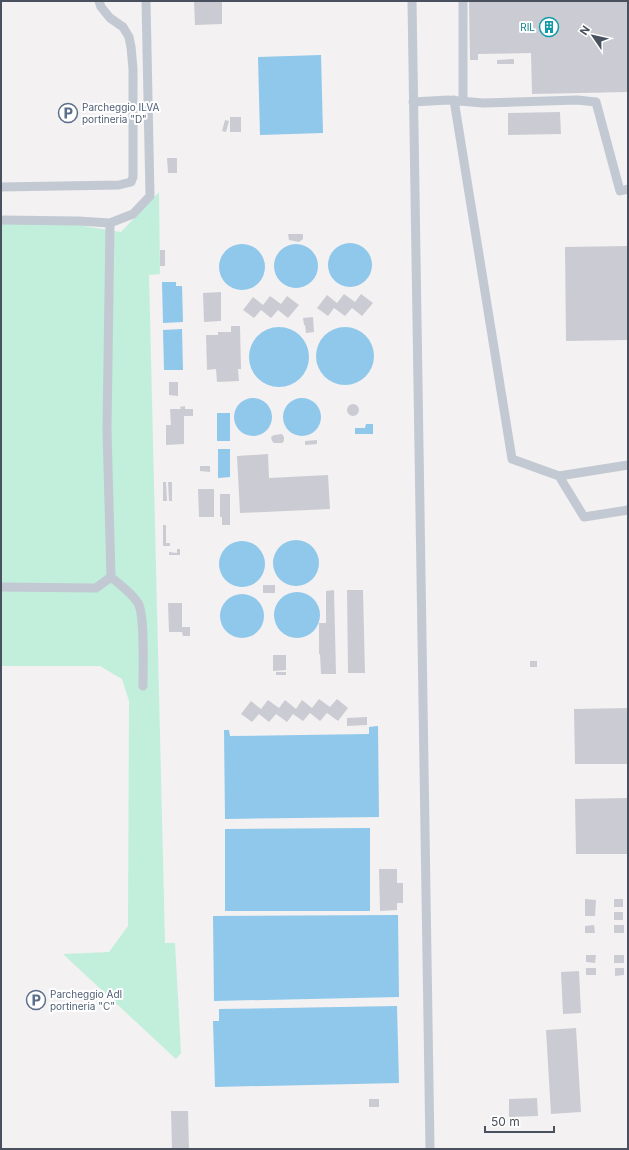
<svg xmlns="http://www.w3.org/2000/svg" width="629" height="1150" font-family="Inter,sans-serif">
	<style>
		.green { fill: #c1efdb }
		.water { fill: #8fc8eb }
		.building { fill: #cbccd3 }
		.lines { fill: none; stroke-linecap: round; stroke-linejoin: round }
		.minor { stroke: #c2c9d2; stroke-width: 9 }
		.labels { text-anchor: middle; stroke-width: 4; stroke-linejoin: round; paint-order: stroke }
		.culture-label { font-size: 10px; fill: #0d838f; stroke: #fff; text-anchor: end }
		.service-label { font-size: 10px; fill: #4e5e75; stroke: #fff; text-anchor: start }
	</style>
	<rect width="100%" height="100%" fill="#f3f1f1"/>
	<path class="green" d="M 159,192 L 160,274 L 149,275 L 165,943 L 175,943 L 181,1053 L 176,1059 L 63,954 L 109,952 L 128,926 L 129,701 L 122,679 L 100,666 L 1,666 L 1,224 L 64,223 L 121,232 Z"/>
	<path class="water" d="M 321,55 L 323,133 L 260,135 L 258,57 Z
		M328 265a22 22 0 1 1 44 0a22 22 0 1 1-44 0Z
		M274 266a22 22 0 1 1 44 0a22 22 0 1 1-44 0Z
		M219 267a23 23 0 1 1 46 0a23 23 0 1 1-46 0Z
		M 162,282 L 176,282 L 176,286 L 182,286 L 183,322 L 163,323 Z
		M316 356a29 29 0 1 1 58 0a29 29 0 1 1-58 0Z
		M249 357a30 30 0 1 1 60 0a30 30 0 1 1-60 0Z
		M 182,329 L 183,370 L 164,370 L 163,330 Z
		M283 417a19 19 0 1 1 38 0a19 19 0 1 1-38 0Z
		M234 417a19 19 0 1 1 38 0a19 19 0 1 1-38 0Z
		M 217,413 L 230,413 L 230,441 L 217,441 Z
		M 366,424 L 373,424 L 373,434 L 355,434 L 355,428 L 365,428 Z
		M 218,449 L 230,449 L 230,477 L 218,478 Z
		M273 563a23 23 0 1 1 46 0a23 23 0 1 1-46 0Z
		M219 564a23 23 0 1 1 46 0a23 23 0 1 1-46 0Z
		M274 615a23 23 0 1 1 46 0a23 23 0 1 1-46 0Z
		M220 616a22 22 0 1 1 44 0a22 22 0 1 1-44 0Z
		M 378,726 L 379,817 L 225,819 L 224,730 L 229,730 L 230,736 L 369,734 L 369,727 Z
		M 370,828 L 370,911 L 225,911 L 225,829 Z
		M 398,915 L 399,997 L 214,1001 L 213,916 Z
		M 397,1006 L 399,1083 L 215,1087 L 213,1021 L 219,1021 L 219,1009 Z"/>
	<path class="building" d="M 194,1 L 222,1 L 222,24 L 195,25 Z
		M 469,1 L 628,1 L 628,92 L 532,94 L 531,53 L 478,54 L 478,60 L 470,60 Z
		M 514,59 L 514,64 L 497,64 L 497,60 Z
		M 560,112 L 561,134 L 508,135 L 508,113 Z
		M 230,117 L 241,117 L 241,132 L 230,132 Z
		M 225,120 L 229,121 L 226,132 L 222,131 Z
		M 167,158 L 177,158 L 177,173 L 168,173 Z
		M 288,234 L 303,234 L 303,239 L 299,242 L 289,240 Z
		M 628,246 L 628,340 L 566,341 L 565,247 Z
		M 160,250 L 165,250 L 165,266 L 160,266 Z
		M 221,292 L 221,321 L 204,322 L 203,293 Z
		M 344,294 L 355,302 L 361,294 L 373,303 L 362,316 L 352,308 L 345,316 L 334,308 L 328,316 L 317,308 L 327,295 L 337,303 Z
		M 270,296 L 281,304 L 287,296 L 299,305 L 288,318 L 278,310 L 271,318 L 261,310 L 254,318 L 243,310 L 253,297 L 263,305 Z
		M 313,317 L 314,332 L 306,333 L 305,325 L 304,325 L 303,318 Z
		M 231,326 L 240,326 L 241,369 L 238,369 L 239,381 L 217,382 L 216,369 L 207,370 L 206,335 L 218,335 L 218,332 L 231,332 Z
		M 169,382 L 178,382 L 178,396 L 169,395 Z
		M347 410a6 6 0 1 1 12 0a6 6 0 1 1-12 0Z
		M 185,406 L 185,409 L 193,409 L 193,416 L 184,416 L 184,444 L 166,445 L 166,425 L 171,425 L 170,409 L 181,409 L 180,407 Z
		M 282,434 L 284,437 L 284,441 L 282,443 L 274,443 L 272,441 L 271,437 L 274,435 Z
		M 317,440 L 317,444 L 305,445 L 305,441 Z
		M 268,454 L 269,478 L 328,475 L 330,509 L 240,513 L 237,456 Z
		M 200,466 L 210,466 L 210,472 L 200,471 Z
		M 163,482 L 166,482 L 167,501 L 163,501 Z
		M 168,482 L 172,482 L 172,501 L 169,501 Z
		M 198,489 L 214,489 L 214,517 L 199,517 Z
		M 220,494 L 230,494 L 230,525 L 222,525 L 222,517 L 220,517 Z
		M 163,525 L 166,525 L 166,543 L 170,543 L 170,546 L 163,546 Z
		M 177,549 L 180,549 L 180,555 L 169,555 L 169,552 L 177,553 Z
		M 263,585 L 275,585 L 275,593 L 263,593 Z
		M 334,590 L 336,674 L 321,674 L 320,654 L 319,654 L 319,623 L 326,623 L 326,591 Z
		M 347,590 L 363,590 L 365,673 L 348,673 Z
		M 168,603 L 182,603 L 182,627 L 190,627 L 190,636 L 183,636 L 182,632 L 169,632 Z
		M 273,655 L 286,655 L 286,670 L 273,671 Z
		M 530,661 L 537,661 L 537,667 L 530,667 Z
		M 276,672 L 286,672 L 286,675 L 276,675 Z
		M 319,699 L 330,707 L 337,699 L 348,708 L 338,721 L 327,713 L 320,721 L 310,713 L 303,721 L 293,714 L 287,722 L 276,714 L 269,722 L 259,714 L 252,722 L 241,714 L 251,701 L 261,709 L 268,700 L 279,708 L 285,700 L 296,709 L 302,700 L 312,708 Z
		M 628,708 L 628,764 L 575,764 L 574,709 Z
		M 367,717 L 367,725 L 347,726 L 347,718 Z
		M 628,798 L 628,854 L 576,854 L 575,799 Z
		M 379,869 L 397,869 L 397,883 L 403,883 L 403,903 L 397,903 L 397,910 L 380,911 Z
		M 585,899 L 596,900 L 595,916 L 585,916 Z
		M 614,899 L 623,899 L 623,907 L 614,907 Z
		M 614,912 L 623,912 L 623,920 L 614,920 Z
		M 594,925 L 595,933 L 585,933 L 585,926 Z
		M 614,925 L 624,925 L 624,933 L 614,933 Z
		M 586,955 L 596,955 L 595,963 L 586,962 Z
		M 614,955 L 624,955 L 624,963 L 614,963 Z
		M 586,968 L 596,968 L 596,975 L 586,975 Z
		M 615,968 L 624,968 L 624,975 L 615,976 Z
		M 579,971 L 581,1013 L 563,1014 L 561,972 Z
		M 576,1028 L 581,1112 L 551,1114 L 546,1030 Z
		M 537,1098 L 538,1116 L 509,1117 L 509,1099 Z
		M 369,1099 L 379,1099 L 379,1107 L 369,1107 Z
		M 171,1111 L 188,1111 L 189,1149 L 172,1149 Z"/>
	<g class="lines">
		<path class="minor" d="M 412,1 L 430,1149
			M 463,1 L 463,101
			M 454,100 L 512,459 L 559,476
			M 413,102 L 448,100 L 483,103 L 577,100 L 596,102 L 620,191 L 628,189
			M 1,187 L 119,185 L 131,182 L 133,177 L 133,69 L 131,47 L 129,37 L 123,27 L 110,18 L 101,7 L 99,1
			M 1,220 L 78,221 L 110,223 L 133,214 L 150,196 L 146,1
			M 628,465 L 559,476 L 584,517 L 628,510
			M 111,577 C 120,585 131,592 138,603 C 145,614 143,669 143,686
			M 1,587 L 96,588 L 111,577 L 107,430 L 110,223"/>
	</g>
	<defs>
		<g id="building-ring" transform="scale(1)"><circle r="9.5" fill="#fff" stroke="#0f9aa8" stroke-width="1.5"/><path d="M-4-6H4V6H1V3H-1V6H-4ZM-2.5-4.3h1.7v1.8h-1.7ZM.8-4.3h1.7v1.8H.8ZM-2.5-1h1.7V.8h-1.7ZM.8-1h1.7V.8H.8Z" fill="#0f9aa8"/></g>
		<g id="parking-ring" transform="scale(1)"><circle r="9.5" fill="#fff" stroke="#5c6f8a" stroke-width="1.5"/><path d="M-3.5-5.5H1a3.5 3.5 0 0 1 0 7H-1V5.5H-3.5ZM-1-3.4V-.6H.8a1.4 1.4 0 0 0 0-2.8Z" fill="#5c6f8a"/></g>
	</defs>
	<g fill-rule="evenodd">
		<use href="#building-ring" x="549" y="27"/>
		<use href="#parking-ring" x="68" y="113"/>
		<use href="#parking-ring" x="36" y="1000"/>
	</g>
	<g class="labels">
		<g class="culture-label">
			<text x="535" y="31">RIL</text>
		</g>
		<g class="service-label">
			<text x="82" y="111">Parcheggio ILVA<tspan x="82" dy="12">portineria "D"</tspan></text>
			<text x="50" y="998">Parcheggio AdI<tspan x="50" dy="12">portineria "C"</tspan></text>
		</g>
	</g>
	<rect width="629" height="1150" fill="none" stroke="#49515e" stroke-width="4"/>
	<g transform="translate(593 36) rotate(304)" stroke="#ffffff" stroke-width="3" paint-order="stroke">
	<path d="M0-3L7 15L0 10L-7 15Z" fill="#49515e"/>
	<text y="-6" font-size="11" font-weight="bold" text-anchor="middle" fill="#49515e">N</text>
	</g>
	<path d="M485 1126v6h69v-6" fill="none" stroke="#49515e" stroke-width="2"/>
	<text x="491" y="1126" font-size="12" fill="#49515e" stroke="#ffffff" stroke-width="3" paint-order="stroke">50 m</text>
</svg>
